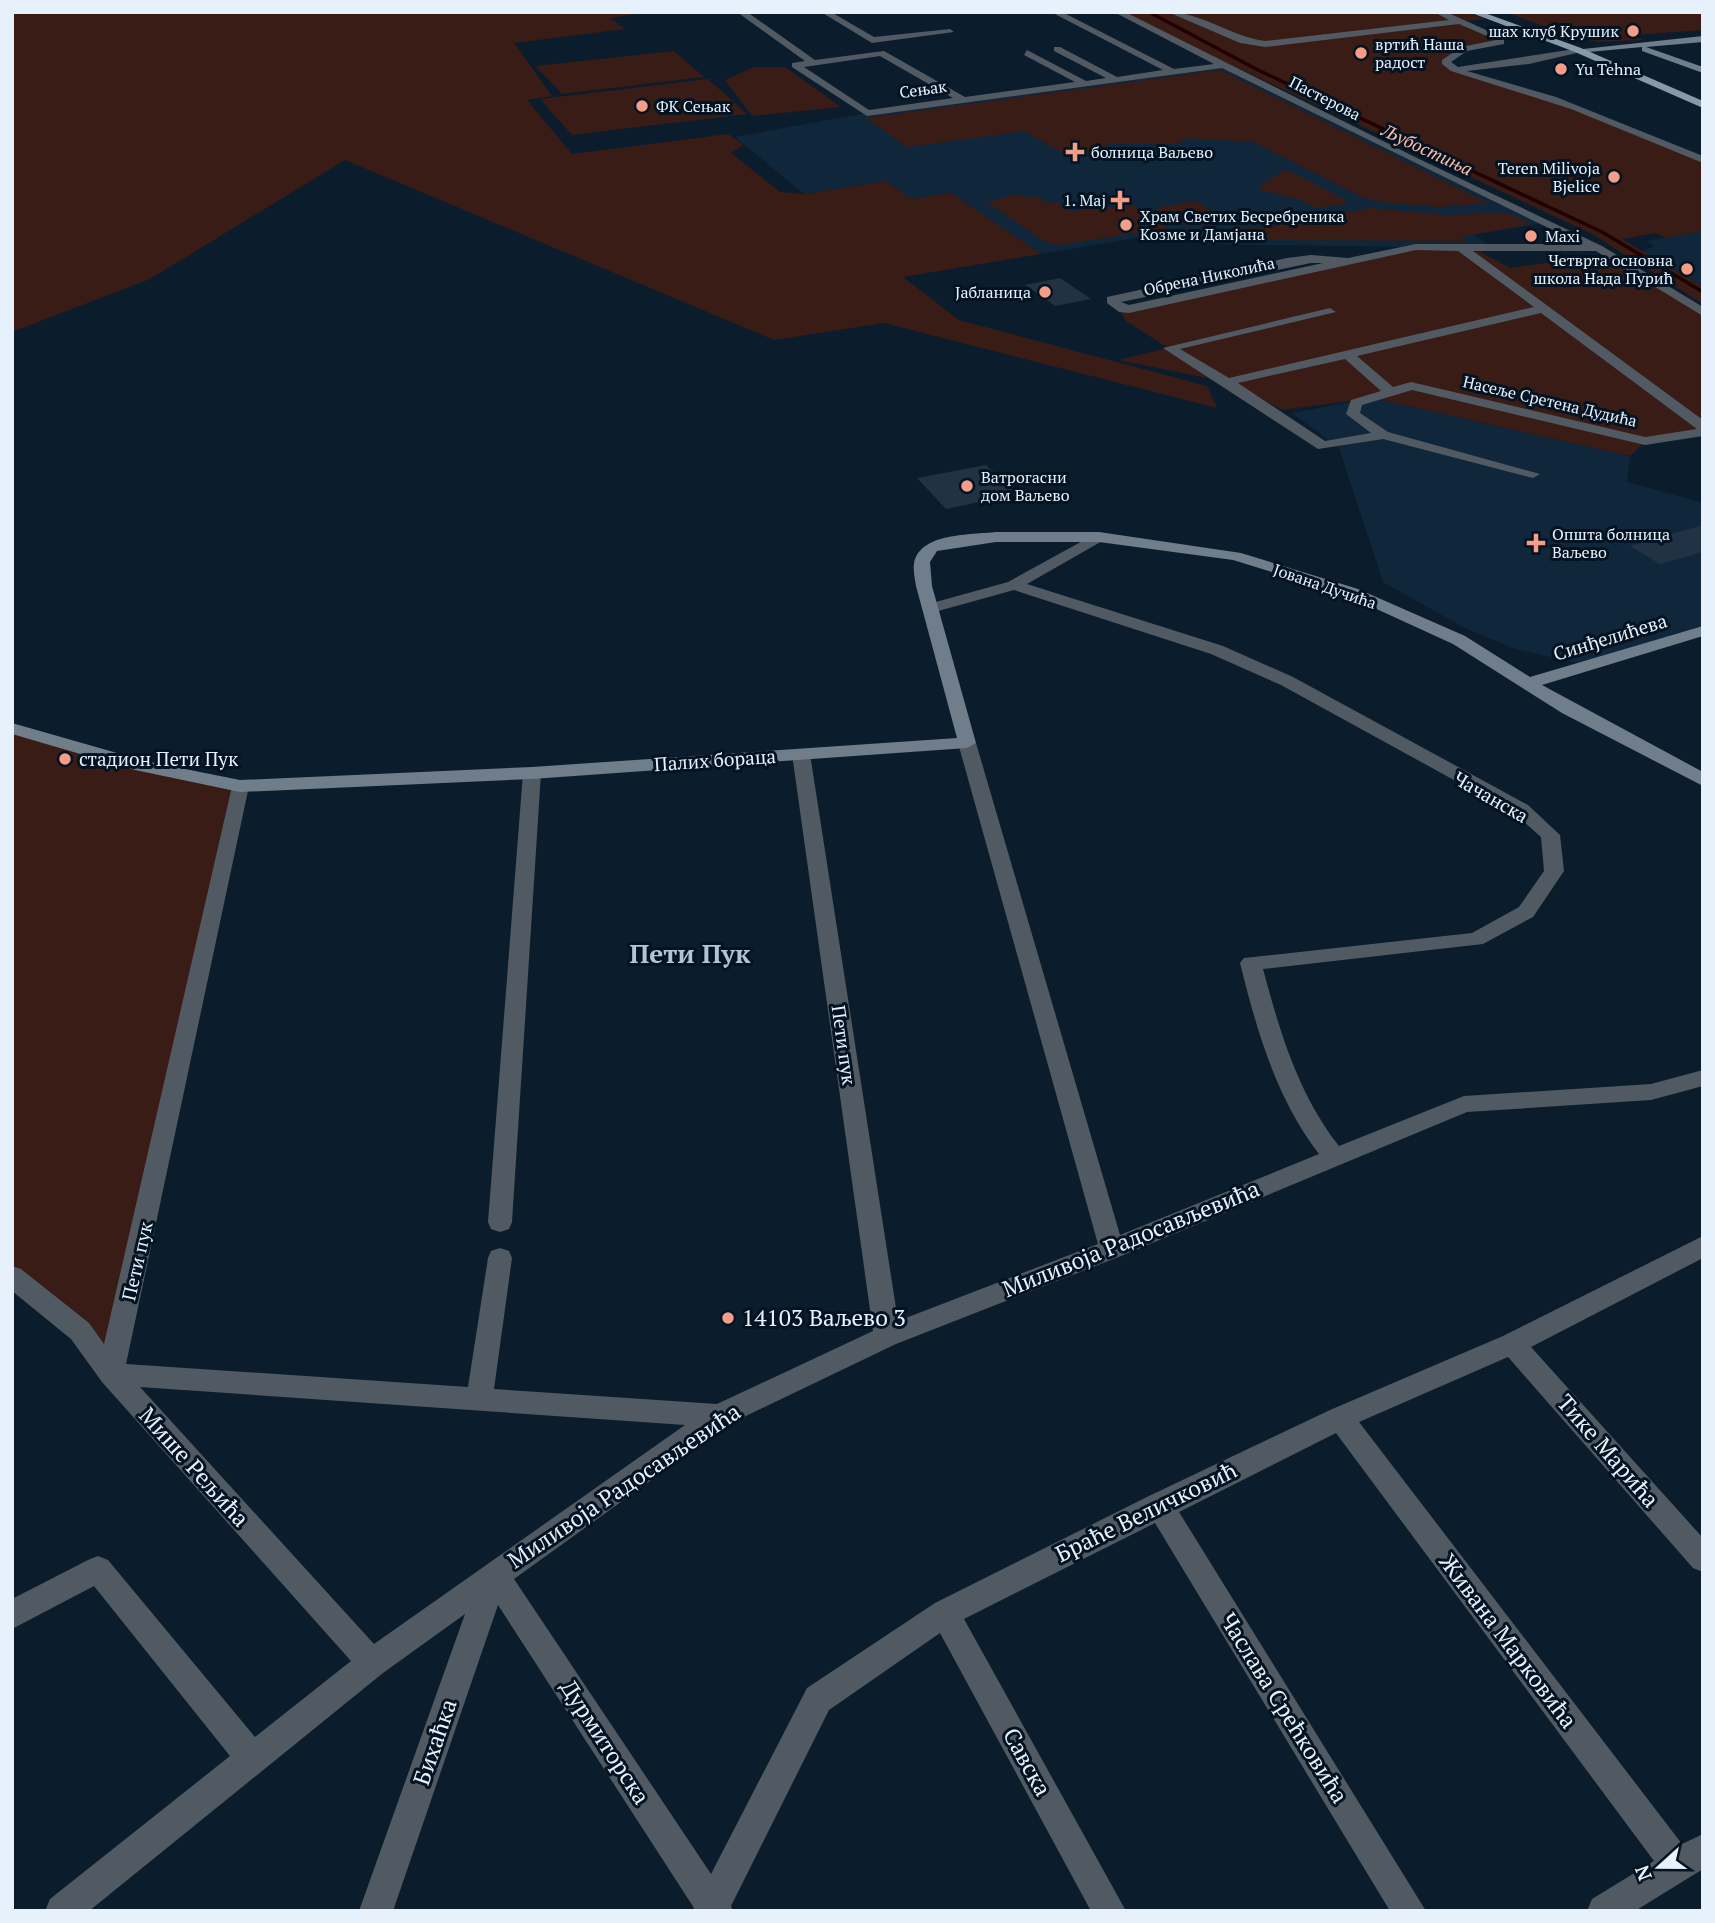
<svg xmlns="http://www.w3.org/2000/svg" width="1715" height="1923" font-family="'PT Serif',serif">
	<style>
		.built { fill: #10273b }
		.green { fill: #381c15 }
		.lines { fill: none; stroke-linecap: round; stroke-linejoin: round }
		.stream { stroke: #230000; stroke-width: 3.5 }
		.building { fill: #203243 }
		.street { fill: #515a62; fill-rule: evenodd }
		.secondary { fill: #707e8b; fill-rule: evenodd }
		.primary { fill: #89a; fill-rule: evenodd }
		.poi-dot { fill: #f49e87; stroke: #041322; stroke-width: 2.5 }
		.labels { text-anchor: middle; stroke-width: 6; stroke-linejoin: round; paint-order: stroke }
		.far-poi-label { font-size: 16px; fill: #e6f1fc; stroke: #041322; text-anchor: start }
		.far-street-label { font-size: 16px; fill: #e6f1fc; stroke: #041322 }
		.far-water-label { font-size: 18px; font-style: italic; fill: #febba8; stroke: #041322 }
		.street-label { font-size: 19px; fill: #e6f1fc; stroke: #041322 }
		.poi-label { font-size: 19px; fill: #e6f1fc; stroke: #041322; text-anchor: start }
		.near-street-label { font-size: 23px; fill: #e6f1fc; stroke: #041322 }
		.near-poi-label { font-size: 23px; fill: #e6f1fc; stroke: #041322; text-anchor: start }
		.district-label { font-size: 26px; font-weight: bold; fill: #aec4d9; stroke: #041322 }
	</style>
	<rect width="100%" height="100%" fill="#0b1d2c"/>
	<path class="built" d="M 1224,65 L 1544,223 L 1473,235 L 1494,248 L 1206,244 L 1182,230 L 1041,254 L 951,193 L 911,199 L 886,181 L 804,194 L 735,137 L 867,113 Z
		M 1703,231 L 1703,287 L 1641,252 L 1654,246 L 1646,241 Z
		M 1372,398 L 1630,456 L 1627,482 L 1703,503 L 1703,631 L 1587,665 L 1515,649 L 1463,627 L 1383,582 L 1339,448 L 1292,413 Z"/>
	<path class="green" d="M 12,12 L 651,12 L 610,18 L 625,29 L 514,43 L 552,96 L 527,100 L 572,154 L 728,134 L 744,145 L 731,153 L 780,192 L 804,194 L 886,181 L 911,199 L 951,193 L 1041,254 L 903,277 L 959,320 L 1207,386 L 1217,408 L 884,323 L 774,340 L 345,160 L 150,279 L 12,332 Z
		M 1118,12 L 1466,12 L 1485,19 L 1464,21 L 1501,42 L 1463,49 L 1445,62 L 1455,70 L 1530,91 L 1703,160 L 1703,231 L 1665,238 L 1656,233 L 1622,239 L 1703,287 L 1703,304 L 1592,234 Z
		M 1504,12 L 1703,12 L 1703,30 L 1633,35 L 1644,40 L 1599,42 L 1577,38 Z
		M 674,51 L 704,77 L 562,94 L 535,66 Z
		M 754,67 L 785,67 L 841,107 L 752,116 L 725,80 Z
		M 1220,70 L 1488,203 L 1439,207 L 1382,202 L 1364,198 L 1254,142 L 1185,138 L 1180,143 L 1110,143 L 1099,151 L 1069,157 L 1025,131 L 907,147 L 866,118 Z
		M 708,79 L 747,114 L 572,135 L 540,99 Z
		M 1282,171 L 1294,173 L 1345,200 L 1345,204 L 1316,208 L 1301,200 L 1257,189 Z
		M 1019,194 L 1025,198 L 1033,196 L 1048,203 L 1056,202 L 1072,211 L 1134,205 L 1169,228 L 1058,245 L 1044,241 L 987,202 Z
		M 1196,201 L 1225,220 L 1223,224 L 1184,226 L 1155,208 Z
		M 1371,208 L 1445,215 L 1509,213 L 1531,224 L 1460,237 L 1466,241 L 1258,240 L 1254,235 L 1238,235 L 1233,238 L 1219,235 L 1223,229 L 1269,227 Z
		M 1416,247 L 1480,252 L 1511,268 L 1608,254 L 1703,312 L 1703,432 L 1646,441 L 1630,456 L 1372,398 L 1283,410 L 1227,382 L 1118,360 L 1168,348 L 1126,321 L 1121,312 Z
		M 12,728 L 240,786 L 111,1374 L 12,1276 Z"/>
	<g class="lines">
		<path class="stream" d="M 1149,12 L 1258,70 L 1602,232 L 1703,292"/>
	</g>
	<path class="building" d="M 1060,278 L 1091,299 L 1055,306 L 1025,285 Z
		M 986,465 L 1017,494 L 946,509 L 917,478 Z
		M 1703,525 L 1703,552 L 1660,564 L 1630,546 Z"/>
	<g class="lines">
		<path class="street" d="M 737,12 L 747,12 L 815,60 L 884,51 L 965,97 L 1075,82 L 1024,55 L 1027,50 L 1086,81 L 1106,78 L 1054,51 L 1054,47 L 1060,47 L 1117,77 L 1163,70 L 1051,12 L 1062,12 L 1174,69 L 1214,64 L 1114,12 L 1125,12 L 1417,158 L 1602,246 L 1703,307 L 1703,316 L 1596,251 L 1473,251 L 1703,420 L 1703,436 L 1645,445 L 1412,390 L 1362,405 L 1360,413 L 1388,432 L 1540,474 L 1533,478 L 1383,439 L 1318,449 L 1163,348 L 1330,308 L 1336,312 L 1180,349 L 1229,378 L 1534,307 L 1458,251 L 1416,250 L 1129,313 L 1119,312 L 1107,303 L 1107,297 L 1287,258 L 1311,255 L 1348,258 L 1416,244 L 1581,244 L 1222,68 L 867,116 L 792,67 L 792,63 L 805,61 ZM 880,56 L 953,98 L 869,110 L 804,67 ZM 1311,263 L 1323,263 L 1129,305 L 1121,302 ZM 1541,313 L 1697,429 L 1645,437 L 1411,382 L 1393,387 L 1357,356 ZM 1345,359 L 1381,391 L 1351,400 L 1346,414 L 1371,433 L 1325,441 L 1238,383 Z
			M 821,12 L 831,12 L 874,37 L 950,29 L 954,32 L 872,43 Z
			M 1168,12 C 1201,12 1232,37 1265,41 L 1449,20 L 1434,12 L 1446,12 L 1504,38 L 1504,44 L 1467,51 L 1451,62 L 1458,67 L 1581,48 L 1581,52 L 1529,64 L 1467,71 L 1556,97 L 1703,156 L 1703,163 L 1571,109 L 1451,71 L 1442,64 L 1442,60 L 1461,47 L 1496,40 L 1459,24 L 1265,47 L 1240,43 Z
			M 1099,532 L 1107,537 L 1104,540 L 1027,584 L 1223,646 L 1293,677 L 1528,805 L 1560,835 L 1564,871 L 1533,917 L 1483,944 L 1263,969 C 1280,1032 1298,1094 1339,1146 L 1464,1096 L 1651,1084 L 1703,1070 L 1703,1086 L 1651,1100 L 1467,1112 L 1121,1256 L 896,1344 L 729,1424 L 514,1579 L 711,1874 L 807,1688 L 935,1603 L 1149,1496 L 1330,1410 L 1503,1336 L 1703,1236 L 1703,1258 L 1531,1347 L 1703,1538 L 1703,1572 L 1693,1568 L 1508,1357 L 1359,1422 L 1682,1844 L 1703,1834 L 1703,1869 L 1635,1911 L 1587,1911 L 1592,1899 L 1654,1861 L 1336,1433 L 1179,1512 L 1426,1911 L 1390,1911 L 1155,1523 L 964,1619 L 1126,1911 L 1091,1911 L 940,1633 L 829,1710 L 731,1906 L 733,1911 L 693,1911 L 694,1908 L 498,1605 L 393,1911 L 359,1911 L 465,1614 L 383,1673 L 89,1911 L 45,1911 L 50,1899 L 230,1756 L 94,1586 L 12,1629 L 12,1599 L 88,1560 L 98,1556 L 108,1560 L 255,1737 L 351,1661 L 102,1382 L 71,1339 L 12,1291 L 12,1266 L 21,1269 L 89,1323 L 104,1344 L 233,782 L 240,780 L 249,786 L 126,1364 L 468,1387 L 488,1258 L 491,1251 L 500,1248 L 509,1251 L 512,1258 L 494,1389 L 717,1404 L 873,1331 L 792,754 L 795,750 L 807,750 L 810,754 L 898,1321 L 1098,1244 L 958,743 L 961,739 L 973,739 L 976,743 L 1120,1235 L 1319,1154 C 1276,1098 1257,1031 1240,963 L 1244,958 L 1472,933 L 1519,907 L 1544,871 L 1541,837 L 1514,813 L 1281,685 L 1211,654 L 1014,590 L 931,613 L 923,608 L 925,605 L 1008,582 ZM 140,1387 L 685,1425 L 374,1644 Z
			M 532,767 L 541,773 L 512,1222 L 509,1229 L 500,1232 L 491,1229 L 488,1222 L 523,773 Z"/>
		<path class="secondary" d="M 1703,36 L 1703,42 L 1646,47 L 1703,67 L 1703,73 L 1642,51 L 1642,47 L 1578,53 L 1574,50 Z
			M 996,532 L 1099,532 L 1241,553 L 1358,589 L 1465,636 L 1530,677 L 1703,626 L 1703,636 L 1542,685 L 1703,772 L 1703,786 L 1562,713 L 1453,644 L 1346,595 L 1233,560 L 1099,542 L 996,542 L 937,551 L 930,562 L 932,586 L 976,743 L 967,748 L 532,779 L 240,792 L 135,770 L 12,734 L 12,723 L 145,761 L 240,780 L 532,767 L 957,738 L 916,586 C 915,579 913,571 914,564 C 919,532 972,535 996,532 Z"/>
		<path class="primary" d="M 1469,12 L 1482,12 L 1581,48 L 1703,101 L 1703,108 L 1575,52 Z"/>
	</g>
	<g class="poi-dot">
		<circle cx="1633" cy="31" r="7"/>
		<circle cx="1361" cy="53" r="7"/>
		<circle cx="1561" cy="69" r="7"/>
		<circle cx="642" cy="106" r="7"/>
		<path d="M1071.5 141.5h7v7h7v7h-7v7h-7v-7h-7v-7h7z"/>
		<circle cx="1614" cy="177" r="7"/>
		<path d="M1116.5 189.5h7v7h7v7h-7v7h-7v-7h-7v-7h7z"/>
		<circle cx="1126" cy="225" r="7"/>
		<circle cx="1531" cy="236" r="7"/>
		<circle cx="1687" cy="269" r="7"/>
		<circle cx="1045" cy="292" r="7"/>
		<circle cx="967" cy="486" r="7"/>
		<path d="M1532.5 532.5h7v7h7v7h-7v7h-7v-7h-7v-7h7z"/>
		<circle cx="65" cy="759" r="7"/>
		<circle cx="728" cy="1318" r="7"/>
	</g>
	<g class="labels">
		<g class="far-poi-label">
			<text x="1619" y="37" text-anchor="end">шах клуб Крушик</text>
			<text x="1375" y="50">вртић Наша<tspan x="1375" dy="18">радост</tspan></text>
			<text x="1575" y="75">Yu Tehna</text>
			<text x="656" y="112">ФК Сењак</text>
			<text x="1091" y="158">болница Ваљево</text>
			<text x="1600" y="174" text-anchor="end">Teren Milivoja<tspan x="1600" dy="18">Bjelice</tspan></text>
			<text x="1106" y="206" text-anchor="end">1. Мај</text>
			<text x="1140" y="222">Храм Светих Бесребреника<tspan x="1140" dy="18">Козме и Дамјана</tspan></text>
			<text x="1545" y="242">Maxi</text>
			<text x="1673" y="266" text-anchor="end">Четврта основна<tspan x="1673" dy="18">школа Нада Пурић</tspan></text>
			<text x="1031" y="298" text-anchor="end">Јабланица</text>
			<text x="981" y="483">Ватрогасни<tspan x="981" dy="18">дом Ваљево</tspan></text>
			<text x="1552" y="540">Општа болница<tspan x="1552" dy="18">Ваљево</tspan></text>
		</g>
		<g class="far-street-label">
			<text transform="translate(923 89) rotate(-8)" y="6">Сењак</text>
			<text transform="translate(1325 98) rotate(27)" y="6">Пастерова</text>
			<text transform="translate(1209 276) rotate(-12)" y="6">Обрена Николића</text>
			<text transform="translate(1550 401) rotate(13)" y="6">Насеље Сретена Дудића</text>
			<text transform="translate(1325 586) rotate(19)" y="6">Јована Дучића</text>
		</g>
		<g class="far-water-label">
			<text transform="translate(1427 150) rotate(25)" y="6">Љубостиња</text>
		</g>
		<g class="street-label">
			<text transform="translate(1610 637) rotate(-17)" y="7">Синђелићева</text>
			<text transform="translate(715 760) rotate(-4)" y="7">Палих бораца</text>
			<text transform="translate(1491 797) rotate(30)" y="7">Чачанска</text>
			<text transform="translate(844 1045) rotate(82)" y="7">Пети пук</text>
			<text transform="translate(137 1261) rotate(-77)" y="7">Пети пук</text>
		</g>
		<g class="poi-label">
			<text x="79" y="766">стадион Пети Пук</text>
		</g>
		<g class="near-street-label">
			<text transform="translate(1131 1239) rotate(-22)" y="8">Миливоја Радосављевића</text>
			<text transform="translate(1608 1451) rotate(49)" y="8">Тике Марића</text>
			<text transform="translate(194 1467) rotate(48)" y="8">Мише Рељића</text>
			<text transform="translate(624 1486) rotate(-34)" y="8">Миливоја Радосављевића</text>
			<text transform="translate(1146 1512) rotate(-26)" y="8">Браће Величковић</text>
			<text transform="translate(1508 1641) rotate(53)" y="8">Живана Марковића</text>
			<text transform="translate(1284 1708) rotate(58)" y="8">Часлава Срећковића</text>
			<text transform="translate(435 1742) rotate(-71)" y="8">Бихаћка</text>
			<text transform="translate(605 1742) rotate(57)" y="8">Дурмиторска</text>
			<text transform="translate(1027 1762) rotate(61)" y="8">Савска</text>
		</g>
		<g class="near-poi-label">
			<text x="742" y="1326">14103 Ваљево 3</text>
		</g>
		<g class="district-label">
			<text x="690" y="963">Пети Пук</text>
		</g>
	</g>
	<rect width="1715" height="1923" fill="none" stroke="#e6f1fc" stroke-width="28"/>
	<g transform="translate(1659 1867) rotate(249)" stroke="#041322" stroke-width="5" paint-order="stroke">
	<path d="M0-5L12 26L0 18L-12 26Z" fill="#e6f1fc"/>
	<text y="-10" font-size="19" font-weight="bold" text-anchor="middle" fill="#e6f1fc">N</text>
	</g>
</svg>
